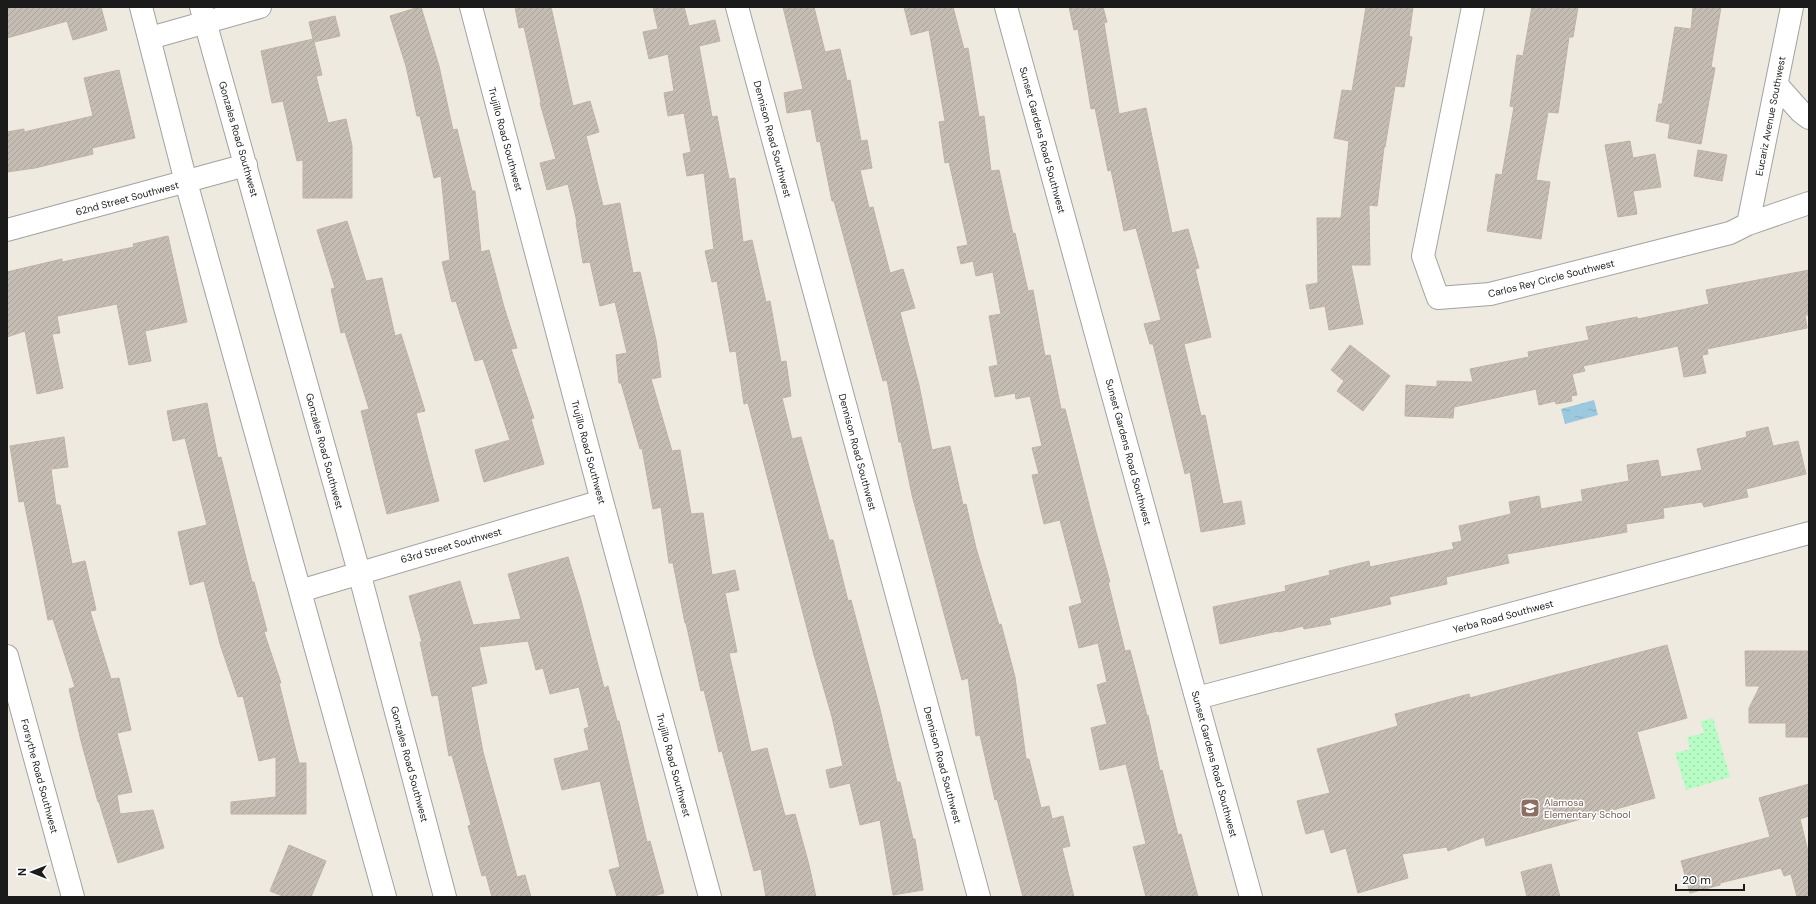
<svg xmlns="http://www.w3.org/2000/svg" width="1816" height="904" font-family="'DM Sans',sans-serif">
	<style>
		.park { fill: url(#park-dots) }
		.water { fill: url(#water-ripples) }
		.building { fill: url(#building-hatch); stroke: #c0b2a1 }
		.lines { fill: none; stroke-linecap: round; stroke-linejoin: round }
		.minor-casing { stroke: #a2a2a2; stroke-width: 24 }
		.minor { stroke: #fff; stroke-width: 22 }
		.labels { text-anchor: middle; stroke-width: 3; stroke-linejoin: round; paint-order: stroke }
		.street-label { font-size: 10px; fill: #1b1b1b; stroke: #fff }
		.education-label { font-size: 10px; fill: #785e54; stroke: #fff; text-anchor: start }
	</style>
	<defs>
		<pattern id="park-dots" width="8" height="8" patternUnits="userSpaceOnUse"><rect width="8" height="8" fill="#b8fcc5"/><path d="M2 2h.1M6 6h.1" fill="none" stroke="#9ed7a9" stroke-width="1.8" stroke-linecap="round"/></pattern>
		<pattern id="water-ripples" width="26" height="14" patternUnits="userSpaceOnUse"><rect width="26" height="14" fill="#9dc9df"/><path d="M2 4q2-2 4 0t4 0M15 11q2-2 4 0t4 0" fill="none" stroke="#87acbf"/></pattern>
		<pattern id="building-hatch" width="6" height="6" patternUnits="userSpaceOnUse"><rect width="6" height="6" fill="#c5bdb3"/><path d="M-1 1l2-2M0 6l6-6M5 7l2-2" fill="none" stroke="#a9a299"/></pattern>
	</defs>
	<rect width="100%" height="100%" fill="#eeeae0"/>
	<path class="park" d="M 1713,718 L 1730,777 L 1686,790 L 1675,753 L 1690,749 L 1687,737 L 1704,733 L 1701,721 Z"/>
	<path class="water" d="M 1594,400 L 1598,415 L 1565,424 L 1561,409 Z"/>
	<path class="building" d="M 7,7 L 101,7 L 107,30 L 73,40 L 67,21 L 7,38 Z
		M 419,7 L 421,7 L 439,66 L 453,130 L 457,129 L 472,191 L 475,191 L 481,252 L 489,250 L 504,307 L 517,348 L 511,349 L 534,418 L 531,419 L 544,464 L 484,482 L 475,450 L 510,440 L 483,359 L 475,361 L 456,301 L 452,302 L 442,262 L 450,260 L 441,176 L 434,178 L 420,116 L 417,116 L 406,66 L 390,16 Z
		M 515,7 L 551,7 L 573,106 L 590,101 L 599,132 L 586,136 L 603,206 L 620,203 L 633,273 L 640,272 L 656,340 L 661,377 L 651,379 L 672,451 L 680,450 L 691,514 L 703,513 L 712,575 L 735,570 L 739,590 L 725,593 L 737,652 L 729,653 L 751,752 L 767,748 L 785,816 L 795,814 L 809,865 L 816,897 L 766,897 L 761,869 L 754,871 L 722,751 L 719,752 L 704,690 L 701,691 L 686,623 L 685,623 L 673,563 L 669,563 L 661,507 L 653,509 L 642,448 L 640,449 L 621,383 L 619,383 L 616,355 L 627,353 L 615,302 L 600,306 L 590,262 L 583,263 L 576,222 L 577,222 L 568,184 L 547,190 L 540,163 L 556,159 L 540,103 L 541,102 L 524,27 L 519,28 Z
		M 653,7 L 684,7 L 689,26 L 715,20 L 720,41 L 699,46 L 712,117 L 717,116 L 729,179 L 735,178 L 743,242 L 752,240 L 766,302 L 770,301 L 781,362 L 786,361 L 791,396 L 782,398 L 792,439 L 801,437 L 829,540 L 833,540 L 848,601 L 851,600 L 880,709 L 897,782 L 900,782 L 913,839 L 915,839 L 923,890 L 893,895 L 880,820 L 860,825 L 850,783 L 830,788 L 826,770 L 843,766 L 832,717 L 814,655 L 748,403 L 744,404 L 736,351 L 730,352 L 717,281 L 712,282 L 705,251 L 714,249 L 704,173 L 687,176 L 683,154 L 691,152 L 684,113 L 668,116 L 664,93 L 674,91 L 668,54 L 649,59 L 643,32 L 658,29 Z
		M 783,7 L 814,7 L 825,52 L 840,49 L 847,81 L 850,80 L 861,141 L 867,140 L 872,168 L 860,170 L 869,208 L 873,207 L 890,273 L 903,269 L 915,308 L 900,312 L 919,385 L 932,450 L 950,446 L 963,505 L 966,504 L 976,548 L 999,625 L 1001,624 L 1015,677 L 1026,759 L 1029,759 L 1041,808 L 1049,806 L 1052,819 L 1063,816 L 1070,846 L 1062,848 L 1074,897 L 1023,897 L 997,799 L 995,800 L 980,735 L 976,736 L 968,678 L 962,680 L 912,495 L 901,442 L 899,442 L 887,380 L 883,381 L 834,201 L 832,201 L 820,141 L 817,142 L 811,109 L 787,113 L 784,93 L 803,89 Z
		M 904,7 L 953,7 L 964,49 L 968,48 L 979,117 L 984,116 L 991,171 L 999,170 L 1013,234 L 1015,233 L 1028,291 L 1033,290 L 1045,356 L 1050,355 L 1061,409 L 1065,409 L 1095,528 L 1110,582 L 1108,582 L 1125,651 L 1130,650 L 1147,716 L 1148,715 L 1160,771 L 1162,770 L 1178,835 L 1181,834 L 1198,897 L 1146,897 L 1133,847 L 1146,844 L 1126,764 L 1100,770 L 1091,728 L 1107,724 L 1097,685 L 1107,682 L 1098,643 L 1079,648 L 1069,607 L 1082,603 L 1060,520 L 1044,524 L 1032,475 L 1039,474 L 1032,448 L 1042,446 L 1030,396 L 1016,399 L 1015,393 L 995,397 L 989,367 L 998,365 L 989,316 L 1001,314 L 993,272 L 976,276 L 973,261 L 961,264 L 957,247 L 968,245 L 949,162 L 945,163 L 939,122 L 945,121 L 929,30 L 911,35 Z
		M 1069,7 L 1103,7 L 1107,22 L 1104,23 L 1119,114 L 1146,108 L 1172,233 L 1188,229 L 1199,268 L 1195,269 L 1211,337 L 1184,344 L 1201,416 L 1205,415 L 1223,504 L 1241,501 L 1245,524 L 1201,532 L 1190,472 L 1185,474 L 1153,344 L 1150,344 L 1144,324 L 1161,320 L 1155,298 L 1136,228 L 1124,231 L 1111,170 L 1108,171 L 1095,108 L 1091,109 L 1078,29 L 1074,30 Z
		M 1366,7 L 1413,7 L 1409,36 L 1412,37 L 1404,87 L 1395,86 L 1385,147 L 1384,147 L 1377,206 L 1369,205 L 1370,265 L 1351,265 L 1363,324 L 1329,330 L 1325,306 L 1310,309 L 1306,285 L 1318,283 L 1317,218 L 1341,218 L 1349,141 L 1334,138 L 1342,90 L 1352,91 Z
		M 1532,7 L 1578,7 L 1573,37 L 1569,37 L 1558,113 L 1548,112 L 1536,180 L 1550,182 L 1541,239 L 1487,231 L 1496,174 L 1502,175 L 1514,107 L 1510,106 L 1517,55 L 1523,56 Z
		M 1693,7 L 1721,7 L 1711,67 L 1715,68 L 1701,144 L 1668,138 L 1670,124 L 1656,121 L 1659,104 L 1662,104 L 1675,27 L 1691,29 Z
		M 335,16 L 340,36 L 314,42 L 322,75 L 316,76 L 328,123 L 346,119 L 352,146 L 352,198 L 303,198 L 303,160 L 297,161 L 283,101 L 272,103 L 261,51 L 313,39 L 309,22 Z
		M 119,70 L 135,138 L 92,148 L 93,154 L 35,168 L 7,172 L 7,132 L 24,129 L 24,132 L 93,116 L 84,78 Z
		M 1630,141 L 1633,158 L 1655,154 L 1661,187 L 1633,191 L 1637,214 L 1618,217 L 1605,145 Z
		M 1698,150 L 1727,155 L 1722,181 L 1694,176 Z
		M 347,221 L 366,281 L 382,278 L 395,336 L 401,334 L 425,411 L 416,413 L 439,501 L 387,514 L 361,411 L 369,409 L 345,332 L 341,333 L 331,289 L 335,288 L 317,230 Z
		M 168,236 L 187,322 L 145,331 L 151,361 L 129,365 L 117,304 L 57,316 L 60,333 L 52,334 L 63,388 L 37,394 L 25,331 L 7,337 L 7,272 L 62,259 L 62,262 L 134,247 L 133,244 Z
		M 1809,270 L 1809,315 L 1805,315 L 1807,328 L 1707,349 L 1708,354 L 1702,355 L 1706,373 L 1684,377 L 1678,346 L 1583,366 L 1585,371 L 1572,374 L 1577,395 L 1571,396 L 1572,401 L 1556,404 L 1555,401 L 1539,405 L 1536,389 L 1454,407 L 1453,418 L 1405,416 L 1406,385 L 1437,387 L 1437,381 L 1473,382 L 1470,369 L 1529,357 L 1528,352 L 1589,340 L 1586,327 L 1637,317 L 1638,319 L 1709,304 L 1706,290 Z
		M 1350,345 L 1390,376 L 1363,411 L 1337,391 L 1344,381 L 1331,370 Z
		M 207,403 L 218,458 L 221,457 L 252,582 L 254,582 L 267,631 L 264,632 L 281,683 L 279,683 L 299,763 L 306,763 L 306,814 L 231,814 L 231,802 L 276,797 L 276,757 L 259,761 L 243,696 L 238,697 L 220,644 L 204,581 L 190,585 L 178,532 L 207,525 L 185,438 L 173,441 L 167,411 Z
		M 1768,427 L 1773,446 L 1798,441 L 1806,474 L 1746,489 L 1748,497 L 1704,507 L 1702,502 L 1663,508 L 1664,518 L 1626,524 L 1627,532 L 1507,554 L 1509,563 L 1446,577 L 1447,584 L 1389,597 L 1391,604 L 1329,618 L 1331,624 L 1304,629 L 1303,626 L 1279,632 L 1278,631 L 1220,644 L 1213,607 L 1286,591 L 1285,586 L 1330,575 L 1329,571 L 1369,561 L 1370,567 L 1454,549 L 1452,543 L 1462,541 L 1459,526 L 1511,514 L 1509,502 L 1539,496 L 1541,509 L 1583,501 L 1581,490 L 1629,481 L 1627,465 L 1658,460 L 1661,477 L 1702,470 L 1697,449 L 1747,437 L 1746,432 Z
		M 64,437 L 68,467 L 51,469 L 56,505 L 60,505 L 72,564 L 85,561 L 96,610 L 90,611 L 111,679 L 119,678 L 131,730 L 117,733 L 132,792 L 117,795 L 120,814 L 153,810 L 164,848 L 118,863 L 99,802 L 98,802 L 81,741 L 69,689 L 75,687 L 53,619 L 48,620 L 24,501 L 19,502 L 10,446 Z
		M 568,557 L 581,600 L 604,688 L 608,686 L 617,721 L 619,721 L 647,842 L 650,841 L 664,893 L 651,897 L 617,897 L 609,870 L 620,867 L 600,781 L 562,790 L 554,759 L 589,750 L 584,729 L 589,727 L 579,687 L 550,694 L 543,668 L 536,670 L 528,641 L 479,647 L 487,683 L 471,687 L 483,752 L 503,825 L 517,877 L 525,875 L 531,897 L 492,897 L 486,875 L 482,876 L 468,826 L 471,825 L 452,755 L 449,756 L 438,695 L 432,696 L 420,642 L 422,642 L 409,596 L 460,581 L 473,625 L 521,619 L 508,574 Z
		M 1667,645 L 1687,718 L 1637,732 L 1655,798 L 1486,846 L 1484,837 L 1448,851 L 1447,847 L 1402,854 L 1408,878 L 1358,893 L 1346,848 L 1331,853 L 1324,829 L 1306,834 L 1297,801 L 1330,793 L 1317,749 L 1398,726 L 1395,714 L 1469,694 L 1470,698 Z
		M 1745,651 L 1809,651 L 1809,737 L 1786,737 L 1786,723 L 1749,723 L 1749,708 L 1760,686 L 1746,686 Z
		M 1809,784 L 1809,816 L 1800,819 L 1809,855 L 1809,897 L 1797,897 L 1791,874 L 1784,876 L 1781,868 L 1720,883 L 1720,885 L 1690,893 L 1681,861 L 1770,837 L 1759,798 Z
		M 289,845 L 326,861 L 311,897 L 285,897 L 270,891 Z
		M 1551,864 L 1560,897 L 1527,897 L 1521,872 Z"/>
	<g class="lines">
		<g class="minor-casing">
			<path id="minor" d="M 141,7 L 186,182 L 385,897
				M 201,7 L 359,572 L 445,897
				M 471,7 L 602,501 L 710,897
				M 737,7 L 979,897
				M 1006,7 L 1251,897
				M 1473,7 L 1423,256 L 1438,298 L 1490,294 L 1730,233 L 1748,224 L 1809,203
				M 150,38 L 260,7
				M 1777,85 L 1801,112 L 1809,118
				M 1748,224 L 1792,7
				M 7,230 L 246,165
				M 300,591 L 602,501
				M 7,656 L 73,897
				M 1197,698 L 1378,650 L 1809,533"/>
		</g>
		<use href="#minor" class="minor"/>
	</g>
	<defs>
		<g id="school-square" transform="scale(1)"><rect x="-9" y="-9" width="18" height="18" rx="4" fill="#8d6e63" stroke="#fff"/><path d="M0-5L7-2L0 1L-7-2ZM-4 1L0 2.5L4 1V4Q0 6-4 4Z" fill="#fff"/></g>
	</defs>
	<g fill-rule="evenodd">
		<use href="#school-square" x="1530" y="808"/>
	</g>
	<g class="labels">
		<g class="street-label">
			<text transform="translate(1770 116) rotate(-79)" y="4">Eucariz Avenue Southwest</text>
			<text transform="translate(239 139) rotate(74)" y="4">Gonzales Road Southwest</text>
			<text transform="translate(506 139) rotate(75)" y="4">Trujillo Road Southwest</text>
			<text transform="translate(773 139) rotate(75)" y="4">Dennison Road Southwest</text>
			<text transform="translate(1043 140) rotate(75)" y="4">Sunset Gardens Road Southwest</text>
			<text transform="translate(127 198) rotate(-15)" y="4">62nd Street Southwest</text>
			<text transform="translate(1551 278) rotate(-14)" y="4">Carlos Rey Circle Southwest</text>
			<text transform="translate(325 451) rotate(75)" y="4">Gonzales Road Southwest</text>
			<text transform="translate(589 452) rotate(75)" y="4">Trujillo Road Southwest</text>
			<text transform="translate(858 452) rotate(75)" y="4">Dennison Road Southwest</text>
			<text transform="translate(1129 452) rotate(75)" y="4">Sunset Gardens Road Southwest</text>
			<text transform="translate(451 545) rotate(-16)" y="4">63rd Street Southwest</text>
			<text transform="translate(1503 616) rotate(-15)" y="4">Yerba Road Southwest</text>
			<text transform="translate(410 764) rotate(75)" y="4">Gonzales Road Southwest</text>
			<text transform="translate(1215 764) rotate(75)" y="4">Sunset Gardens Road Southwest</text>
			<text transform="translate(674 765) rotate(75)" y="4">Trujillo Road Southwest</text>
			<text transform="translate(943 765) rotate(75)" y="4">Dennison Road Southwest</text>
			<text transform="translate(40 776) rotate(75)" y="4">Forsythe Road Southwest</text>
		</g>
		<g class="education-label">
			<text x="1544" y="806">Alamosa<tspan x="1544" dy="12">Elementary School</tspan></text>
		</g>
	</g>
	<rect width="1816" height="904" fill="none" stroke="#1b1b1b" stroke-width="16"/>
	<g transform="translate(32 872) rotate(270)" stroke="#ffffff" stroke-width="3" paint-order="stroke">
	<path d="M0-3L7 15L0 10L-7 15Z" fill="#1b1b1b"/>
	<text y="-6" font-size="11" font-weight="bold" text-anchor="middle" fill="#1b1b1b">N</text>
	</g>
	<path d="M1676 884v6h68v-6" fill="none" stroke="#1b1b1b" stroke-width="2"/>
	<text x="1682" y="884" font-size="12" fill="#1b1b1b" stroke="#ffffff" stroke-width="3" paint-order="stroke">20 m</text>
</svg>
